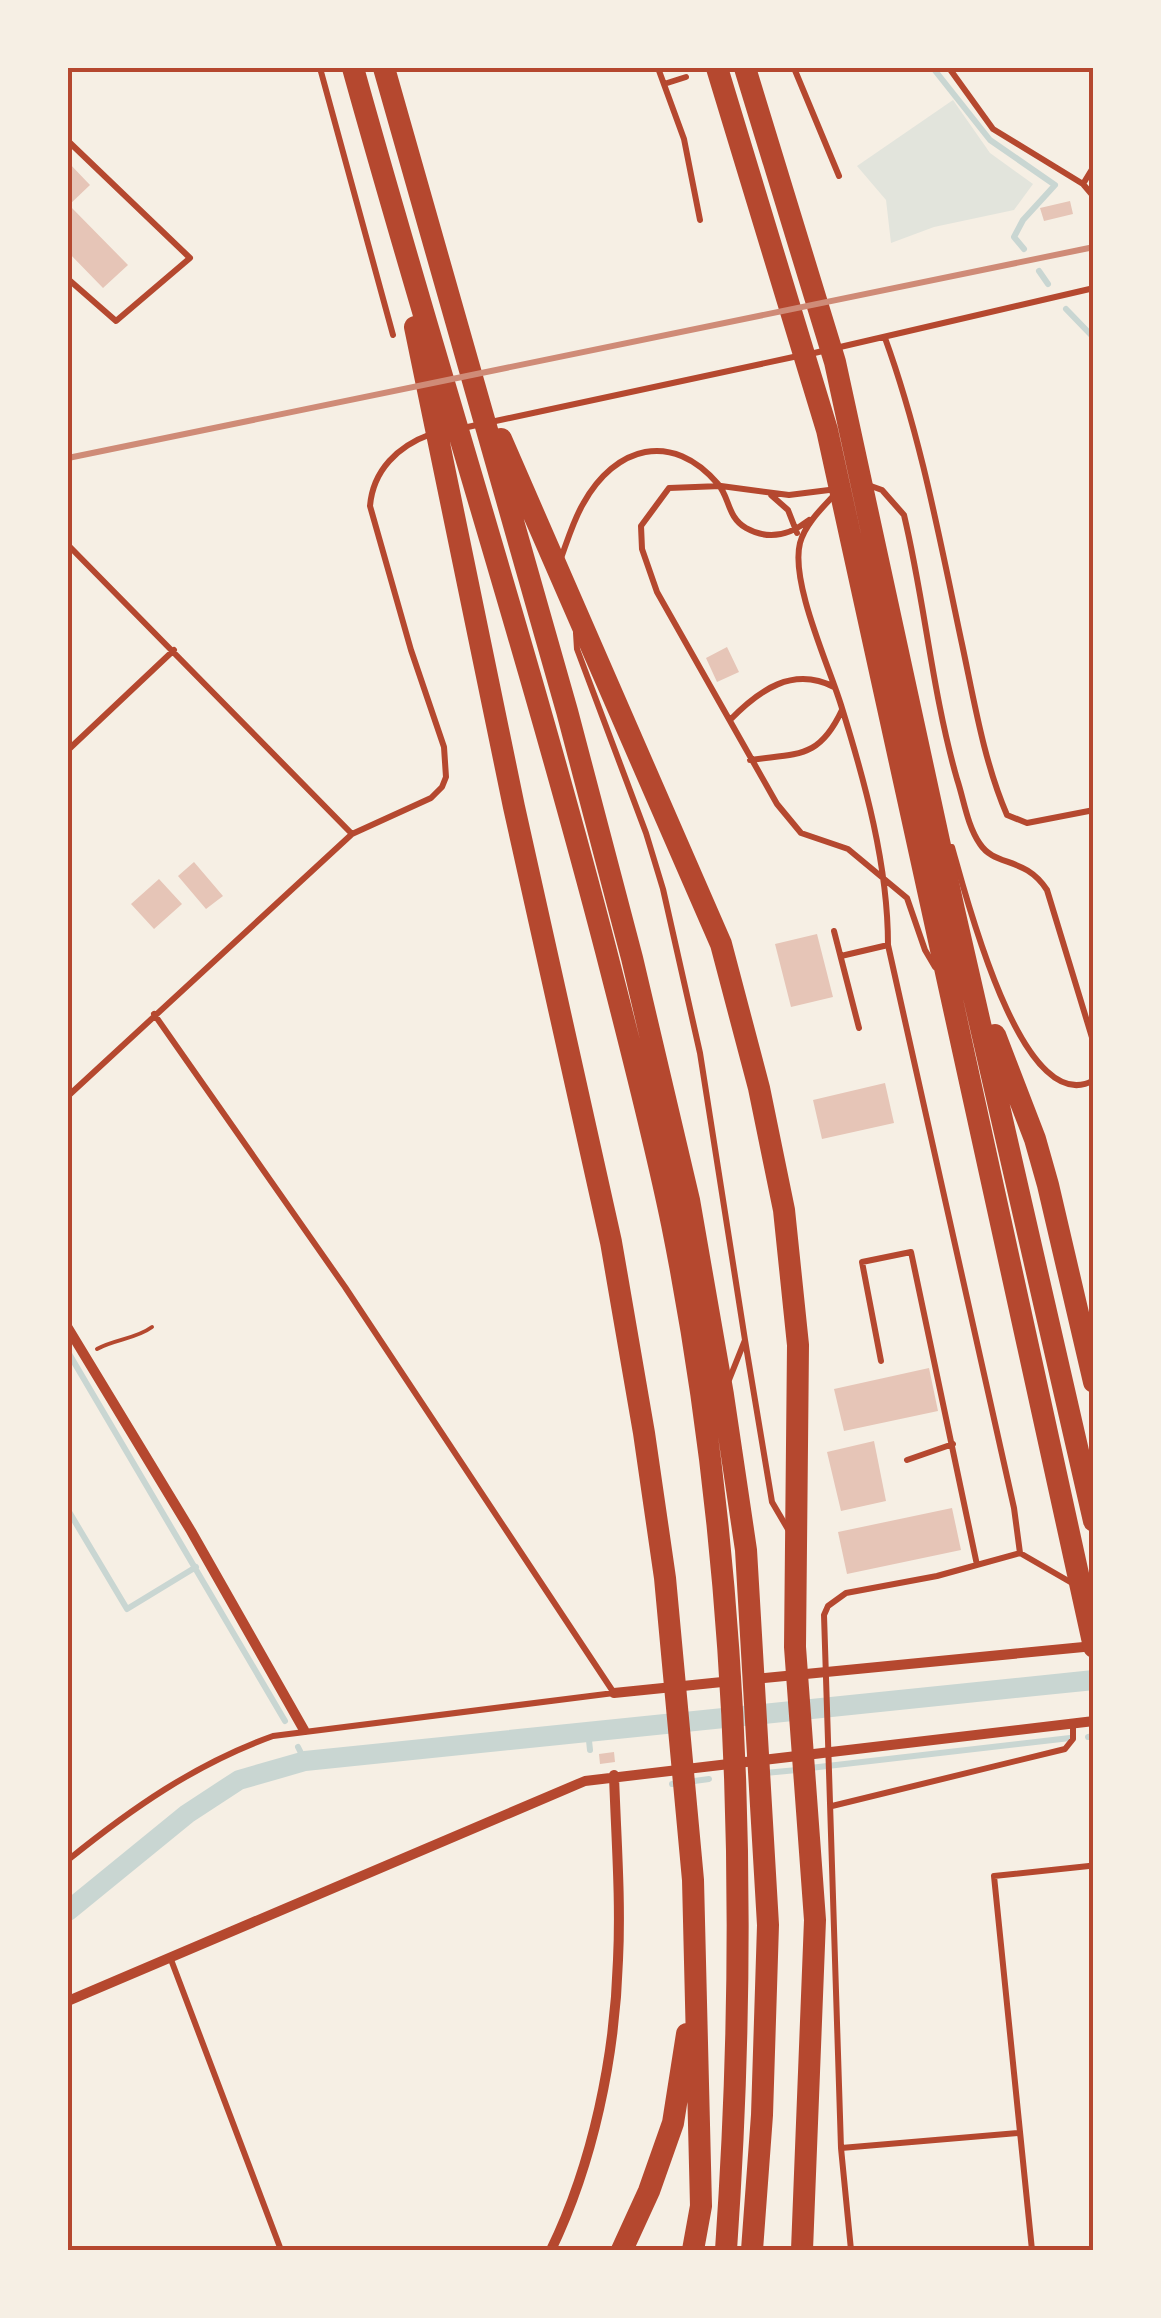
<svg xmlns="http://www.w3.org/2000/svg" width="1161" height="2318" font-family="Barlow,sans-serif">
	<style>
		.green { fill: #e2e4dc }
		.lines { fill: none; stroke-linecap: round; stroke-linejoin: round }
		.stream { stroke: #c9d6d2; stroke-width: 6 }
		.canal { stroke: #c9d6d2; stroke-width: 20 }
		.building { fill: #e6c5b7 }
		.path { stroke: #b5482f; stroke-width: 4 }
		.service { stroke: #b5482f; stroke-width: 6 }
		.minor { stroke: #b5482f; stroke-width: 10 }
		.motorway { stroke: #b5482f; stroke-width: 22 }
		.rail { stroke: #cf8b77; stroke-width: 6 }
		.neatline { fill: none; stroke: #b5482f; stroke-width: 4 }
	</style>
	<rect width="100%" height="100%" fill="#f6efe4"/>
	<path class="green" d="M 953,100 L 990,153 L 1033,184 L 1014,210 L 934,227 L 891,243 L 886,200 L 857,166 Z"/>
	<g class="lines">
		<path class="stream" d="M 933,68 L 990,140 L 1055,185 L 1023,220 L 1014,237 L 1024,249
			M 1039,271 L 1048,284
			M 1066,309 L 1094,338
			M 68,1352 L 285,1721
			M 68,1510 L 127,1609 L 196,1567
			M 588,1731 L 590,1750
			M 1088,1737 L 1094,1736
			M 298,1747 L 305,1761
			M 810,1768 L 1070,1738
			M 765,1773 L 797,1770
			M 672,1784 L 709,1779"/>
		<path class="canal" d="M 68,1911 L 187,1814 L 239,1780 L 305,1761 L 1094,1680"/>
	</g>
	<path class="building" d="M 68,162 L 90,185 L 69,205 L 128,265 L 103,288 L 68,252 Z
		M 1070,201 L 1073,214 L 1044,221 L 1040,208 Z
		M 727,647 L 739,672 L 717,682 L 706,658 Z
		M 194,862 L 223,896 L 206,909 L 178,876 Z
		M 159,879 L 182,904 L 154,929 L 131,904 Z
		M 817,934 L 833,997 L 791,1007 L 775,944 Z
		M 885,1083 L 894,1123 L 822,1139 L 813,1100 Z
		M 929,1368 L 938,1411 L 844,1431 L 834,1389 Z
		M 874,1441 L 886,1501 L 841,1511 L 827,1452 Z
		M 952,1508 L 961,1550 L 847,1574 L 838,1532 Z
		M 614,1752 L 615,1762 L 600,1764 L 599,1754 Z"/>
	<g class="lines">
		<path class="path" d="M 97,1349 C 115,1339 136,1339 152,1327"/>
		<path class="service" d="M 320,68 L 393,335
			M 658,68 L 684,139 L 700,220
			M 794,68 L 839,176
			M 949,68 L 993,129 L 1083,184 L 1094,197
			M 664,84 L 686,77
			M 68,141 L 190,258 L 116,321 L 68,279
			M 1083,184 L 1094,166
			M 885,338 C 921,437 940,541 962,644 C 974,700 984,762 1007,815 L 1027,823 L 1094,810
			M 810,354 L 1094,288
			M 463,428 L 798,356
			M 868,485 L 882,490 L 904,515 C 925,603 932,692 957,779 C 964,800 967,825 980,844 C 995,867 1025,856 1047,890 L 1094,1044
			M 837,489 L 789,495 L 721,486 L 669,488 L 641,526 L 642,549 L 657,592 L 777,804 L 801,833 L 848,849 L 907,898 L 925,950 L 935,967
			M 836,493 C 823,507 805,524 800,543 C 790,582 829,666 841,705 C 865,782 888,865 888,945 L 1014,1508 L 1020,1553 L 1072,1583
			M 771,495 L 788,510 L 797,533
			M 68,545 L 352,834
			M 560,561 C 567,542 573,521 583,504 C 615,446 672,430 718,484 C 730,498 727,517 746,528 C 769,541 790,535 809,520
			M 576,633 L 577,649 L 646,833 L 663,889 L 700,1053 L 745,1340 L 729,1380
			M 730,720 C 759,690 793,666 834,687
			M 68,750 L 174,650
			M 750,760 C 799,753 819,759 842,710
			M 952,847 C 965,892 1022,1122 1094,1080
			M 834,931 L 859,1028
			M 841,956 L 888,945
			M 68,1096 L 352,834 L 431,798 L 442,787 L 446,777 L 444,747 L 411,650 L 370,506 C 373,470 398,446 431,434
			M 745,1340 L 772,1502 L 789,1531
			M 881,1361 L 862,1262 L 911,1252 L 977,1565
			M 907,1460 L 953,1444
			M 832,1806 L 1065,1749 L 1073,1739 L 1073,1724
			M 68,1860 C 131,1809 195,1764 273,1736 L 614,1693 L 345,1287 L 154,1014
			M 170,1957 L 281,2250
			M 841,2148 L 1018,2133
			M 851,2250 L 841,2148 L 824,1615 L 828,1606 L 846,1593 L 937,1576 L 1020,1553
			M 1032,2250 L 994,1876 L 1089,1866"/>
		<path class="minor" d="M 68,1328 L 191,1531 L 304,1730
			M 754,1679 L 1094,1646
			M 614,1693 L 732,1681
			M 68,2001 L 585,1781 L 1094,1721
			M 551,2250 C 593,2163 615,2057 618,1960 C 621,1899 616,1837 614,1775"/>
		<path class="motorway" d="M 353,68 C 435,363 529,655 606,951 C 629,1041 653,1132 672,1224 C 740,1562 750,1907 726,2250
			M 384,68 L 567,711 L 632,958 L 689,1200 L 723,1395 L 746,1550 L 768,1925 L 762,2115 L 752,2250
			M 717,68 L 827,430 L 1094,1647
			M 745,68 L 835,362 L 954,910 L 1094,1521
			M 415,327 L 514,807 L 611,1242 L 644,1433 L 665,1578 L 693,1880 L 701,2206 L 693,2250
			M 501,439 L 721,944 L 759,1088 L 784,1210 L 798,1345 L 795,1647 L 815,1920 L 802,2250
			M 995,1035 L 1035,1139 L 1048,1185 L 1094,1382
			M 622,2250 L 649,2191 L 673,2123 L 687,2034"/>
		<path class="rail" d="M 68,458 L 1094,247"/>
	</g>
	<rect width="1161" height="2318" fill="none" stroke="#f6efe4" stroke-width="140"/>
	<rect x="70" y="70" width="1021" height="2178" class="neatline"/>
</svg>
